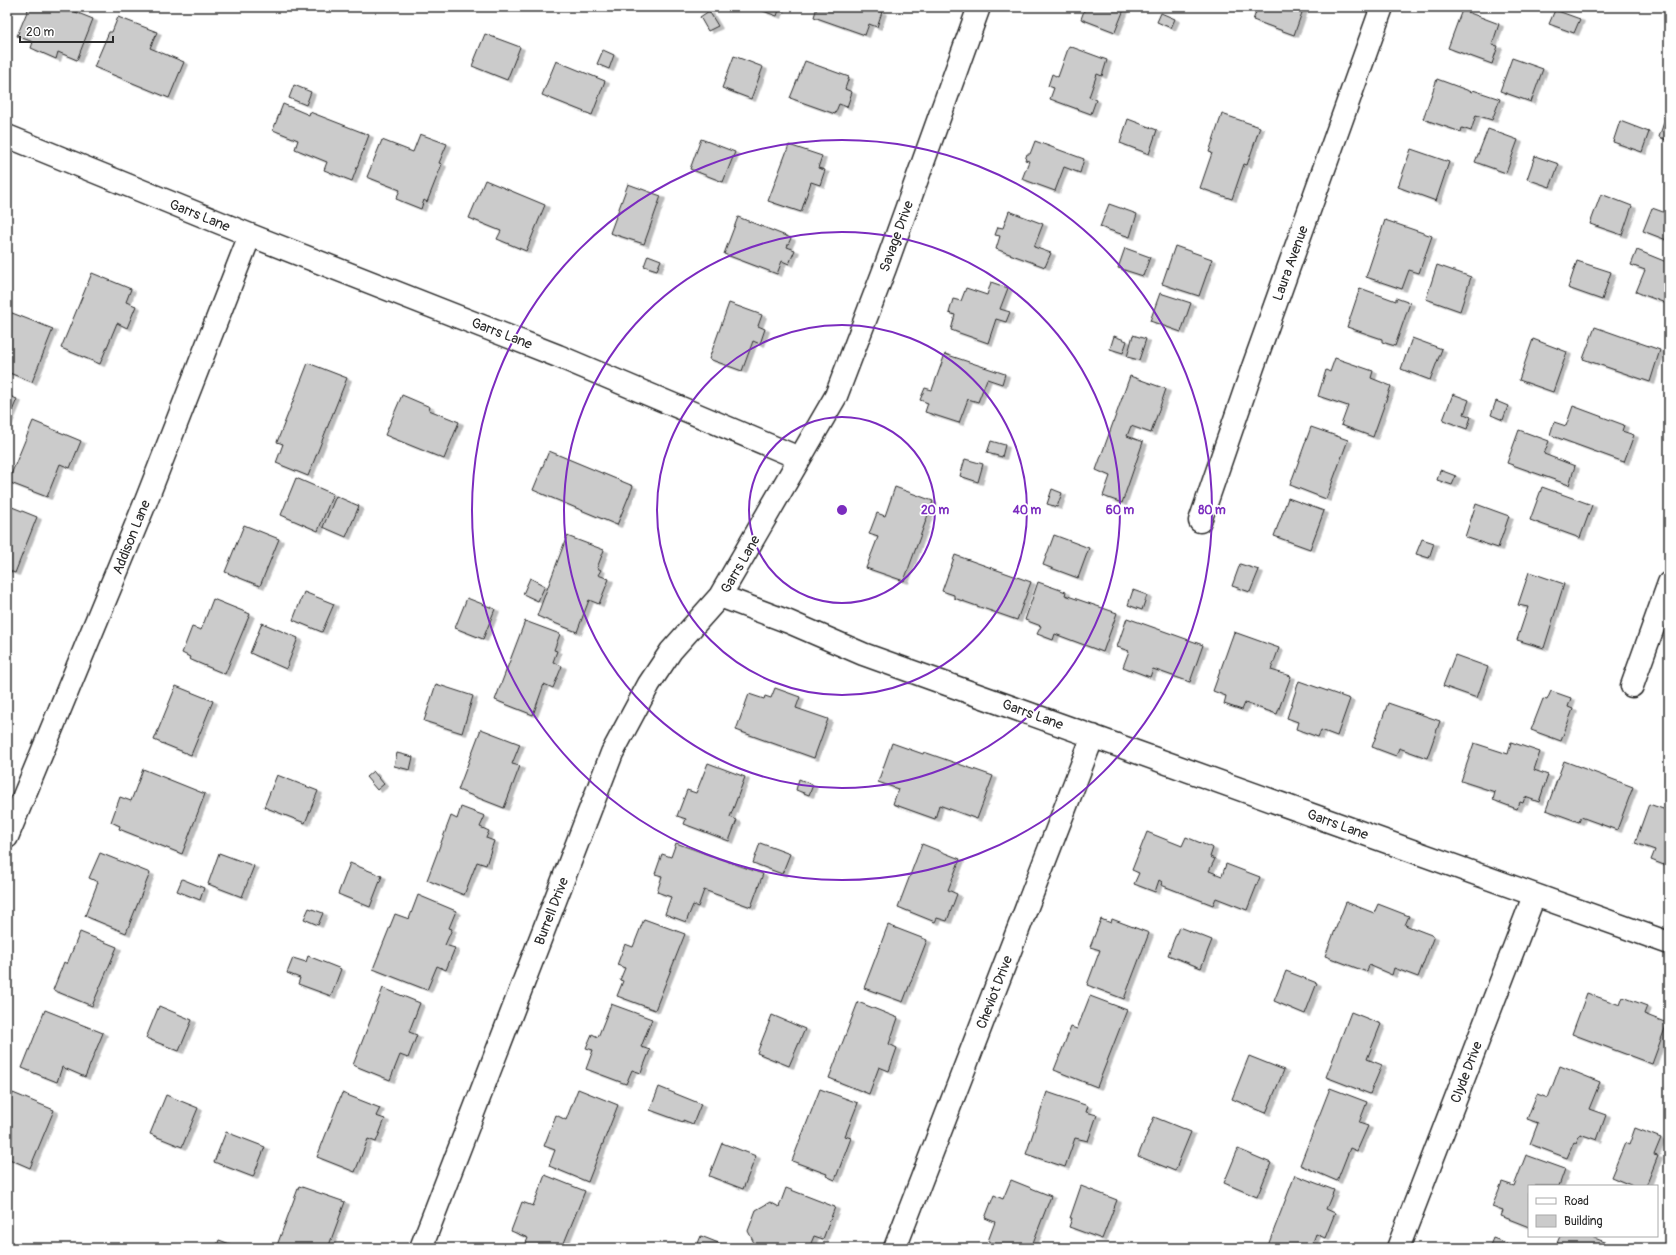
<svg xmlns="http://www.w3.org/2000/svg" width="1676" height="1255" font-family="Pangolin,sans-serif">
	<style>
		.building { fill: #cbcbcb; stroke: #2b2b2b; filter: url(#shadow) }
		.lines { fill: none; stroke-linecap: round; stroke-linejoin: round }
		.minor-casing { stroke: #2b2b2b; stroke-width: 25 }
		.minor { stroke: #fff; stroke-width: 22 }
		.ring { fill: none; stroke: #7b2cbf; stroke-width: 2 }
		.labels { text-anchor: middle; stroke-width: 3.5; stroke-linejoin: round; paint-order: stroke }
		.street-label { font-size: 14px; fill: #2b2b2b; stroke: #fff }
		.centre { fill: #7b2cbf; stroke: #fff; stroke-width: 2 }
		.ring-label { font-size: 12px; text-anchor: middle; font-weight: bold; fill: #7b2cbf; stroke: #fff; stroke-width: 3.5; stroke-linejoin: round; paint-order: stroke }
	</style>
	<defs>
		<filter id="shadow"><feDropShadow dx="4.5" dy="2.5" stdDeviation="0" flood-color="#0004"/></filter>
	</defs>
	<rect width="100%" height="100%" fill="#fff"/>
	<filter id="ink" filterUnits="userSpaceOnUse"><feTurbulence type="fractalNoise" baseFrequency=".025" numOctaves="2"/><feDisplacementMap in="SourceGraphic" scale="8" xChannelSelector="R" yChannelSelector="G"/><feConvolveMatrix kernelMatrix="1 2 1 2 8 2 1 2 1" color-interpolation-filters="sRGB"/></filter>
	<g filter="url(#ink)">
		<path class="building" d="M 29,7 L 63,7 L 93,19 L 77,60 L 58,52 L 56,59 L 31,48 L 33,42 L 17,36 Z
			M 765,7 L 780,7 L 777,16 L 763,11 Z
			M 817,7 L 831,7 L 837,9 L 838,7 L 876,7 L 875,10 L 882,12 L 877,27 L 869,24 L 865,35 L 814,17 Z
			M 1083,7 L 1125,7 L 1115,32 L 1081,19 L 1085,8 Z
			M 1258,7 L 1304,7 L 1294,35 L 1253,20 Z
			M 1462,10 L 1499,24 L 1492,45 L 1498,46 L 1492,64 L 1448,48 Z
			M 1555,10 L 1580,19 L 1574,33 L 1549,24 Z
			M 709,11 L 718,26 L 708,31 L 700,17 Z
			M 1161,13 L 1175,19 L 1171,28 L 1157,22 Z
			M 118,17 L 157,32 L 150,48 L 184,62 L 169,98 L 94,67 L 109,32 L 112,32 Z
			M 485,34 L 520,47 L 507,80 L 472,66 Z
			M 1069,46 L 1107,60 L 1102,76 L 1097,74 L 1089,97 L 1096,100 L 1091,114 L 1050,99 L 1054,88 L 1048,86 L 1052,74 L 1058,77 Z
			M 603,50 L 614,55 L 609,69 L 597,64 Z
			M 734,56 L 763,67 L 751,99 L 722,88 Z
			M 1512,58 L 1543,69 L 1531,102 L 1500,91 Z
			M 556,61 L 605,81 L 592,115 L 542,95 Z
			M 805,61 L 849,77 L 845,89 L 852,92 L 847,107 L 839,104 L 835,114 L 790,98 Z
			M 1437,79 L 1472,92 L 1473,90 L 1500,99 L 1492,120 L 1476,115 L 1471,131 L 1462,128 L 1461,132 L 1423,119 Z
			M 294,85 L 311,92 L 306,105 L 289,98 Z
			M 283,104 L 309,115 L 310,112 L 369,135 L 352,181 L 324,170 L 327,162 L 295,149 L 298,140 L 273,130 Z
			M 1669,108 L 1669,141 L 1659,137 Z
			M 1222,114 L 1260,127 L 1247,165 L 1244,164 L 1232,199 L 1200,188 L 1212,153 L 1209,152 Z
			M 1128,119 L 1157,130 L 1149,154 L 1120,143 Z
			M 1620,121 L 1649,132 L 1642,152 L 1613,142 Z
			M 1488,129 L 1518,140 L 1506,173 L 1475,162 Z
			M 420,134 L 447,144 L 439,163 L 442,164 L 427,202 L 424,200 L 421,209 L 396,199 L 400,190 L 367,177 L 382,140 L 413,152 Z
			M 701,139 L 735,152 L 723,182 L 690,169 Z
			M 1035,141 L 1084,159 L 1080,173 L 1064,167 L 1055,191 L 1022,179 L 1029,161 L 1025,160 L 1027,154 L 1030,154 Z
			M 789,145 L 822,156 L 818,168 L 825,170 L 820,185 L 811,182 L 801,212 L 768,201 Z
			M 1411,149 L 1449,162 L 1436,201 L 1398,187 Z
			M 1535,156 L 1559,164 L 1550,187 L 1527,179 Z
			M 485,180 L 545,205 L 526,251 L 497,239 L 501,231 L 469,218 Z
			M 628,184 L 661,196 L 644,244 L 610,233 Z
			M 1601,194 L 1632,206 L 1622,235 L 1590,224 Z
			M 1109,204 L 1137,214 L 1130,237 L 1100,227 Z
			M 1669,204 L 1669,241 L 1643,231 L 1652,208 L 1666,213 Z
			M 1009,211 L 1043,224 L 1034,247 L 1051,253 L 1045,267 L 996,249 L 1000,236 L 995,235 L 998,227 L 1003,228 Z
			M 738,217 L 791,238 L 787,247 L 795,250 L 789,264 L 782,261 L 777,274 L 724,254 Z
			M 1385,220 L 1432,236 L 1419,273 L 1409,270 L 1402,289 L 1366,277 Z
			M 1175,246 L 1212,259 L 1199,296 L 1162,284 Z
			M 1125,248 L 1150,257 L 1143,276 L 1118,268 Z
			M 1637,250 L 1669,263 L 1668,304 L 1636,292 L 1645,270 L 1631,265 Z
			M 648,255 L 661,260 L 657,270 L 644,266 Z
			M 1577,261 L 1611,272 L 1602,300 L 1568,288 Z
			M 1437,265 L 1471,277 L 1460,311 L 1426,299 Z
			M 92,273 L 131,289 L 126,302 L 136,306 L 127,328 L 117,323 L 100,364 L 61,348 Z
			M 991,282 L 1008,288 L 1000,309 L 1010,312 L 1006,322 L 996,319 L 988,343 L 951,330 L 955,315 L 949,313 L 953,299 L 961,301 L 966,288 L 987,295 Z
			M 1360,288 L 1396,301 L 1396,298 L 1410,303 L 1395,346 L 1382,342 L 1382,339 L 1347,327 Z
			M 1160,293 L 1191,303 L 1181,332 L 1150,321 Z
			M 729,303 L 762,315 L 758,326 L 765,329 L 760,344 L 753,341 L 742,371 L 709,359 Z
			M 7,311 L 53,329 L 32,382 L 7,372 Z
			M 1595,327 L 1660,350 L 1650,382 L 1583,359 Z
			M 1133,335 L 1146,339 L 1139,360 L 1127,357 Z
			M 1114,336 L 1127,341 L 1123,353 L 1110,349 Z
			M 1412,338 L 1442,349 L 1430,380 L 1401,369 Z
			M 1533,339 L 1567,352 L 1553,392 L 1519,380 Z
			M 945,354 L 1005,374 L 1002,384 L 987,379 L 978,402 L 968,399 L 959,423 L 925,412 L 928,403 L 920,400 L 925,388 L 932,390 Z
			M 1335,358 L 1373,371 L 1371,378 L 1391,386 L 1373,437 L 1341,425 L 1348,406 L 1318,396 L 1326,370 L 1330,372 Z
			M 308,363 L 347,378 L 308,476 L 276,463 L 283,444 L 277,442 Z
			M 1130,376 L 1166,389 L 1151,433 L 1131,426 L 1127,436 L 1143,442 L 1122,503 L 1103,496 L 1110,476 L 1096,470 Z
			M 1453,394 L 1469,400 L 1464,414 L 1471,417 L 1467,429 L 1443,420 Z
			M 7,395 L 17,399 L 7,423 Z
			M 402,395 L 430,407 L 429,410 L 459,422 L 444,459 L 385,435 Z
			M 1496,401 L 1508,406 L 1503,420 L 1491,415 Z
			M 1573,406 L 1624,425 L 1622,431 L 1634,435 L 1624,462 L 1550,435 L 1554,422 L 1566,426 Z
			M 33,421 L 81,441 L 70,468 L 60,464 L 47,497 L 8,482 Z
			M 1311,427 L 1348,440 L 1326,499 L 1290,485 Z
			M 1519,430 L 1549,441 L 1544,454 L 1575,466 L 1569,485 L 1507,463 Z
			M 991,441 L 1005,445 L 1002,457 L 987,453 Z
			M 549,451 L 633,486 L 617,525 L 533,490 Z
			M 965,459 L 983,464 L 978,482 L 960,476 Z
			M 1440,470 L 1456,476 L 1452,485 L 1437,480 Z
			M 296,478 L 333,494 L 318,531 L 281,515 Z
			M 895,487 L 933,501 L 904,581 L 866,568 L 878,537 L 869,534 L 877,513 L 885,516 Z
			M 1542,487 L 1592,505 L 1580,538 L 1530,520 Z
			M 1052,489 L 1062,493 L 1057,507 L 1047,504 Z
			M 336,496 L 359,506 L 346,537 L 323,527 Z
			M 1288,498 L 1324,511 L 1310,549 L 1274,536 Z
			M 1476,504 L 1509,516 L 1498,548 L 1465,537 Z
			M 7,505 L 37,517 L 15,573 L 7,570 Z
			M 244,525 L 279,539 L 260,586 L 225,572 Z
			M 1054,535 L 1089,548 L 1078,578 L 1043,565 Z
			M 567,536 L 604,550 L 597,568 L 601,570 L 598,575 L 609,579 L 599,604 L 589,600 L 577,632 L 537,616 Z
			M 1422,539 L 1434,543 L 1429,558 L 1416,554 Z
			M 955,555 L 1031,582 L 1017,620 L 954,598 L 954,595 L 942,591 Z
			M 1240,564 L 1259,570 L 1250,592 L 1232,586 Z
			M 1529,572 L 1564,584 L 1544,648 L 1517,640 L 1528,607 L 1518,605 Z
			M 530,578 L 545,586 L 538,601 L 523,594 Z
			M 1038,582 L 1066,592 L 1065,595 L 1117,613 L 1103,652 L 1055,634 L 1053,640 L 1037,634 L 1041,626 L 1025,620 Z
			M 1133,590 L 1147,595 L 1142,610 L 1128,605 Z
			M 304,592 L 334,604 L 322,632 L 293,620 Z
			M 467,598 L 495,609 L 483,639 L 455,628 Z
			M 213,599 L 250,614 L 225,674 L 189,659 L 190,657 L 182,653 L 192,627 L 201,630 Z
			M 1127,618 L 1203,645 L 1190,682 L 1153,669 L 1150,677 L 1123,667 L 1129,651 L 1117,647 Z
			M 525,621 L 560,634 L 554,650 L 557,651 L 553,662 L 562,666 L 553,688 L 544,684 L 533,715 L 495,700 Z
			M 262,623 L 298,638 L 286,669 L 250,653 Z
			M 1234,632 L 1279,648 L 1271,670 L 1291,676 L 1277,714 L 1245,703 L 1242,710 L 1224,704 L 1226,696 L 1213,691 Z
			M 1455,655 L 1488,667 L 1477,698 L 1443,686 Z
			M 1299,681 L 1350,699 L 1337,736 L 1321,730 L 1318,737 L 1296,729 L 1298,722 L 1287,718 Z
			M 436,684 L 473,696 L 462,733 L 424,721 Z
			M 176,686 L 213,701 L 191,755 L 154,740 Z
			M 775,688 L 800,697 L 796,708 L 828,719 L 814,758 L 736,730 L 749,694 L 764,699 L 765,696 L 771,698 Z
			M 1551,691 L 1571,698 L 1568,707 L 1573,709 L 1561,741 L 1531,730 L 1543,699 L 1547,700 Z
			M 1388,703 L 1440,721 L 1427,758 L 1399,748 L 1396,756 L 1372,747 Z
			M 481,729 L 520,744 L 512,764 L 520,766 L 504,808 L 458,790 Z
			M 1511,742 L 1540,752 L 1534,770 L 1548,775 L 1539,802 L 1525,797 L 1523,803 L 1520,802 L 1517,809 L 1493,800 L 1495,792 L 1461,781 L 1474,743 L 1508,754 Z
			M 892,743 L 923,754 L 924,752 L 993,776 L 977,819 L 939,805 L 935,819 L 893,804 L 898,789 L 878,782 Z
			M 397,753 L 413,757 L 410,770 L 394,766 Z
			M 1564,761 L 1633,787 L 1617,830 L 1581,817 L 1579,822 L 1546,810 Z
			M 708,763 L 745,777 L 730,817 L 737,820 L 729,841 L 684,824 L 686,819 L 677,816 L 687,790 L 696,793 Z
			M 143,769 L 205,794 L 182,854 L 119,829 L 120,826 L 111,822 L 120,797 L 131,801 Z
			M 373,771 L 384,784 L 377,790 L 366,777 Z
			M 277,775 L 318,791 L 305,823 L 264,807 Z
			M 799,779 L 813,785 L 809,795 L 796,790 Z
			M 1649,804 L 1669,811 L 1669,867 L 1651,860 L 1655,850 L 1635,843 Z
			M 461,807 L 485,816 L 480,827 L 489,831 L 486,838 L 494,841 L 486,865 L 477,862 L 464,895 L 427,880 L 451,816 L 457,819 Z
			M 1147,832 L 1182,846 L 1186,837 L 1213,848 L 1210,857 L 1215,859 L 1209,871 L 1222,876 L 1226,864 L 1260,877 L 1247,910 L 1216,898 L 1213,905 L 1161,885 L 1162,882 L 1159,880 L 1155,892 L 1134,884 L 1139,873 L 1132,870 Z
			M 676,843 L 763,874 L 751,907 L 704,890 L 698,907 L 693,905 L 686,922 L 665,914 L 671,897 L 657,892 L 662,876 L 655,874 L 662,854 L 671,857 Z
			M 760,843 L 790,854 L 782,874 L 753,863 Z
			M 922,844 L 960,859 L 948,890 L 957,894 L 947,921 L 937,918 L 935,922 L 898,907 Z
			M 100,853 L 150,873 L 126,933 L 85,916 L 98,882 L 89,878 Z
			M 219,853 L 254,866 L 242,897 L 208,884 Z
			M 350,863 L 382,876 L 370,907 L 338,894 Z
			M 182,879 L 204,888 L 200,900 L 177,891 Z
			M 418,895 L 456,911 L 449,928 L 452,929 L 445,945 L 455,948 L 446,970 L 437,966 L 427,990 L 373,969 L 395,914 L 409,919 Z
			M 1346,902 L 1374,913 L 1378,904 L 1409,916 L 1405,925 L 1434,936 L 1418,977 L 1394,968 L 1392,975 L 1369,965 L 1367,972 L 1325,956 Z
			M 309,908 L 323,913 L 318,925 L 304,919 Z
			M 644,919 L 685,934 L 655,1010 L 617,996 L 623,981 L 620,980 L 625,968 L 617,965 L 625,944 L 633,947 Z
			M 1101,919 L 1111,923 L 1112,919 L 1149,933 L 1124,999 L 1087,985 L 1100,950 L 1090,947 Z
			M 888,925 L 927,940 L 903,1002 L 864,988 Z
			M 1179,927 L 1212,940 L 1201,968 L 1168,955 Z
			M 80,932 L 117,947 L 92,1006 L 53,990 L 64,962 L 67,964 Z
			M 308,956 L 341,969 L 331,996 L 298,984 L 300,978 L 287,973 L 293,958 L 306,962 Z
			M 1286,971 L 1317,983 L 1305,1014 L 1274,1001 Z
			M 383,988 L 420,1003 L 409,1032 L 417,1035 L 408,1058 L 400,1055 L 390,1080 L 353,1065 Z
			M 1587,993 L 1620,1005 L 1623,997 L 1647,1006 L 1644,1014 L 1667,1023 L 1652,1064 L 1572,1034 Z
			M 1090,996 L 1127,1010 L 1097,1087 L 1054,1070 L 1071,1027 L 1077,1029 Z
			M 858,1002 L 898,1018 L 889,1044 L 897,1048 L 889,1071 L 879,1067 L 869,1094 L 829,1078 Z
			M 611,1004 L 652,1019 L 641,1047 L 650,1050 L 641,1073 L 632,1070 L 626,1084 L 586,1069 L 593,1050 L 586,1048 L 592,1034 L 598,1037 Z
			M 159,1006 L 192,1020 L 179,1051 L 146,1038 Z
			M 45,1010 L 103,1033 L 85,1077 L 62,1067 L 57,1082 L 22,1068 Z
			M 1351,1012 L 1381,1024 L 1367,1059 L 1382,1065 L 1370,1094 L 1326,1077 Z
			M 772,1015 L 805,1029 L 789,1066 L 757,1053 Z
			M 1249,1056 L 1284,1070 L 1266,1113 L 1232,1099 Z
			M 1560,1066 L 1600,1082 L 1589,1109 L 1606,1115 L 1597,1140 L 1580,1134 L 1576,1143 L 1574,1142 L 1567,1158 L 1530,1144 L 1538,1123 L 1527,1119 L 1537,1094 L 1548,1098 Z
			M 659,1087 L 701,1104 L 693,1124 L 683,1120 L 683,1122 L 650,1110 Z
			M 1330,1088 L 1367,1102 L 1359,1123 L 1368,1126 L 1357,1151 L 1350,1148 L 1337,1181 L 1300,1165 Z
			M 578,1089 L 618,1105 L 588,1182 L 549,1166 L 555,1150 L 544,1146 L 556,1115 L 566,1120 Z
			M 820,1089 L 858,1103 L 845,1136 L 851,1138 L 835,1180 L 826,1176 L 827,1174 L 792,1161 Z
			M 1047,1092 L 1088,1106 L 1086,1112 L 1097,1115 L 1088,1141 L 1075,1138 L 1065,1167 L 1026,1154 Z
			M 13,1093 L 54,1110 L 30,1168 L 7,1158 L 7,1107 Z
			M 342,1093 L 380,1108 L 376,1116 L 385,1119 L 376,1142 L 368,1139 L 355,1172 L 317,1157 Z
			M 166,1095 L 198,1108 L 182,1147 L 150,1134 Z
			M 1154,1117 L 1191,1132 L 1175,1171 L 1138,1156 Z
			M 1635,1128 L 1661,1138 L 1654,1155 L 1658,1156 L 1646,1186 L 1633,1186 L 1611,1177 L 1625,1143 L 1629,1145 Z
			M 226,1132 L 265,1147 L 253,1177 L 214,1162 Z
			M 722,1143 L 756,1156 L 743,1189 L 709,1176 Z
			M 1238,1149 L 1271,1163 L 1257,1197 L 1224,1183 Z
			M 1526,1155 L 1565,1169 L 1559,1186 L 1529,1186 L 1529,1227 L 1501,1216 L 1503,1211 L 1492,1207 L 1502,1182 L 1514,1186 Z
			M 545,1175 L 585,1191 L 562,1248 L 524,1248 L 528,1238 L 511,1231 L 522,1202 L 533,1206 Z
			M 1295,1175 L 1334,1190 L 1326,1209 L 1335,1213 L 1325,1238 L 1316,1234 L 1311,1248 L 1267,1248 Z
			M 1011,1180 L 1051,1196 L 1031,1248 L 1005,1248 L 988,1241 L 995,1222 L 985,1218 L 994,1195 L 1003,1199 Z
			M 299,1186 L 345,1202 L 328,1248 L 276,1248 Z
			M 1081,1186 L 1117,1200 L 1102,1239 L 1069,1227 L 1072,1218 L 1070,1218 Z
			M 786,1188 L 835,1207 L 823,1239 L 814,1236 L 809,1248 L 765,1248 L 754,1243 L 748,1231 L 756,1210 L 770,1202 L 779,1207 Z
			M 701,1236 L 731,1248 L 696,1248 Z
			M 1560,1236 L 1589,1236 L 1621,1248 L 1555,1248 Z
			M 1493,1238 L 1520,1248 L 1489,1248 Z
			M 219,1240 L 241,1248 L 216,1248 Z"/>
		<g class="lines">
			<g class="minor-casing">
				<path id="minor" d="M 7,136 L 250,235 L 558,356 L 799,458
					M 1200,521 L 1253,367 L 1382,7
					M 720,596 L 789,622 L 863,654 L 1669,943
					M 1632,686 L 1669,583
					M 7,837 L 146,501 L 250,235
					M 421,1248 L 612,753 L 649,684 L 671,651 L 720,596 L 836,396 L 885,268 L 979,7
					M 895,1248 L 1093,736
					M 1398,1248 L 1534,896"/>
			</g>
			<use href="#minor" class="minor"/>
		</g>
	</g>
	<g class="ring">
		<circle cx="842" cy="510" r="93"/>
		<circle cx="842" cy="510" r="185"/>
		<circle cx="842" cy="510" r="278"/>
		<circle cx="842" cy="510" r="370"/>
	</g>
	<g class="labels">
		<g class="street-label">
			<text transform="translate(200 215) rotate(22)" y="5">Garrs Lane</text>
			<text transform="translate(896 236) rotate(-70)" y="5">Savage Drive</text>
			<text transform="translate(1290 263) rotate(-70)" y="5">Laura Avenue</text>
			<text transform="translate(502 333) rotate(21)" y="5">Garrs Lane</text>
			<text transform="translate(131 537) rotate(-68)" y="5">Addison Lane</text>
			<text transform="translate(740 564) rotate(-60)" y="5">Garrs Lane</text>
			<text transform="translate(1033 714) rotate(20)" y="5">Garrs Lane</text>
			<text transform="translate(1338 824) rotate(20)" y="5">Garrs Lane</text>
			<text transform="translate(551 911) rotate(-69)" y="5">Burrell Drive</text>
			<text transform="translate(994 992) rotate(-69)" y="5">Cheviot Drive</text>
			<text transform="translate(1466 1072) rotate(-69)" y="5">Clyde Drive</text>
		</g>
	</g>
	<circle cx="842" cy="510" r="6" class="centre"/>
	<g class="ring-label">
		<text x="935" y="514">20 m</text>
		<text x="1027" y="514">40 m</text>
		<text x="1120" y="514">60 m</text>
		<text x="1212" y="514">80 m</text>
	</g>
	<rect width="1676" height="1255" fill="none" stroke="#fff" stroke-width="24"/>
	<rect x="12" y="12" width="1652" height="1231" fill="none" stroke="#2b2b2b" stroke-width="1.5" filter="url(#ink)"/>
	<rect x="1528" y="1185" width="130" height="52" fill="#ffffff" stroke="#aaaaaa"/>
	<rect x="1536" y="1198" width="20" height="6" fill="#ffffff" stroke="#aaaaaa"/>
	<text x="1564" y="1205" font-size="12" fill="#2b2b2b">Road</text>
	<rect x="1536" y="1215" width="20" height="12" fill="#cbcbcb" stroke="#aaaaaa"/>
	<text x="1564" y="1225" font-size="12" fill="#2b2b2b">Building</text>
	<path d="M20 36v6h93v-6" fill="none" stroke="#2b2b2b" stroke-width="2"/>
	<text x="26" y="36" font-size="12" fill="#2b2b2b" stroke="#ffffff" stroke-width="3" paint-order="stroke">20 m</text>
</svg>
